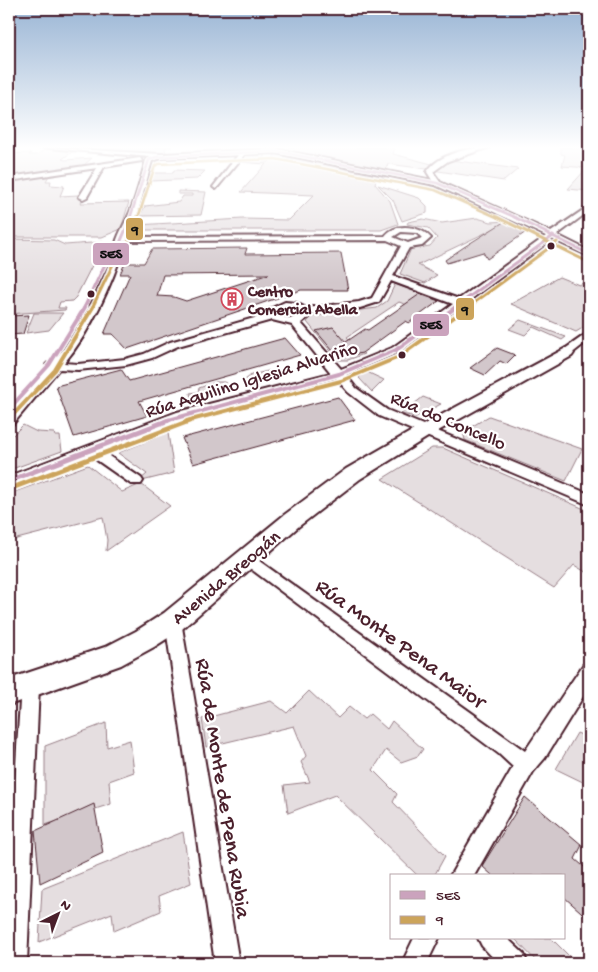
<svg xmlns="http://www.w3.org/2000/svg" width="598" height="972" font-family="'Gochi Hand',sans-serif">
	<style>
		.green { fill: #e5dee0; stroke: #987e86 }
		.building { fill: #d2c7cb; stroke: #4a1f2b; fill-rule: evenodd }
		.lines { fill: none; stroke-linecap: round; stroke-linejoin: round }
		.street-casing { stroke: #4a1f2b; stroke-width: 4 }
		.secondary-casing { stroke: #4a1f2b; stroke-width: 4 }
		.street { fill: #fff; fill-rule: evenodd }
		.secondary { fill: #fff; fill-rule: evenodd }
		.bus-1-far3-casing { stroke: #fff; stroke-width: 4.5 }
		.bus-1-far2-casing { stroke: #fff; stroke-width: 5.5 }
		.bus-1-far1-casing { stroke: #fff; stroke-width: 7 }
		.bus-1-casing { stroke: #fff; stroke-width: 9 }
		.bus-2-far3-casing { stroke: #fff; stroke-width: 4.5 }
		.bus-2-far2-casing { stroke: #fff; stroke-width: 5.5 }
		.bus-2-far1-casing { stroke: #fff; stroke-width: 7 }
		.bus-2-casing { stroke: #fff; stroke-width: 9 }
		.bus-1-far3 { stroke: #cba3bd; stroke-width: 2.5 }
		.bus-1-far2 { stroke: #cba3bd; stroke-width: 3 }
		.bus-1-far1 { stroke: #cba3bd; stroke-width: 4 }
		.bus-1 { stroke: #cba3bd; stroke-width: 5 }
		.bus-2-far3 { stroke: #cca45b; stroke-width: 2.5 }
		.bus-2-far2 { stroke: #cca45b; stroke-width: 3 }
		.bus-2-far1 { stroke: #cca45b; stroke-width: 4 }
		.bus-2 { stroke: #cca45b; stroke-width: 5 }
		.bus-dot { fill: #4a1f2b; stroke: #fff; stroke-width: 2 }
		.labels { text-anchor: middle; stroke-width: 4.5; stroke-linejoin: round; paint-order: stroke }
		.far-poi-label { font-size: 16px; font-weight: bold; fill: #4a1f2b; stroke: #fff; text-anchor: start }
		.street-label { font-size: 19px; fill: #4a1f2b; stroke: #fff }
		.near-street-label { font-size: 22px; fill: #4a1f2b; stroke: #fff }
		.line-badge { stroke: #fff; stroke-width: 2 }
		.pale-badge-label { font-size: 14px; text-anchor: middle; font-weight: bold; fill: #111 }
	</style>
	<rect width="100%" height="100%" fill="#fff"/>
	<filter id="ink" filterUnits="userSpaceOnUse"><feTurbulence type="fractalNoise" baseFrequency=".02" numOctaves="2"/><feDisplacementMap in="SourceGraphic" scale="10" xChannelSelector="R" yChannelSelector="G"/><feConvolveMatrix kernelMatrix="1 2 1 2 8 2 1 2 1" color-interpolation-filters="sRGB"/></filter>
	<g filter="url(#ink)">
		<path class="green" d="M 58,147 L 172,147 L 165,147 L 166,154 L 160,154 Z
			M 298,147 L 395,147 L 393,154 L 432,164 L 427,169 L 388,164 L 386,171 L 281,149 Z
			M 561,147 L 589,147 L 589,168 L 562,166 L 565,155 L 561,154 Z
			M 47,148 L 75,150 L 62,159 L 65,160 L 92,158 L 84,165 L 9,179 L 9,154 L 31,153 L 29,155 L 37,155 Z
			M 269,152 L 259,161 L 269,162 L 277,153 L 388,176 L 376,180 L 375,184 L 390,201 L 398,224 L 381,230 L 134,230 L 136,225 L 243,219 L 289,220 L 314,195 L 241,192 L 266,164 L 239,162 L 248,153 Z
			M 450,160 L 518,169 L 504,181 L 432,170 Z
			M 174,170 L 205,171 L 197,179 L 151,181 L 153,173 L 173,173 Z
			M 585,170 L 589,170 L 589,191 L 568,189 Z
			M 50,174 L 46,181 L 51,181 L 50,185 L 64,186 L 60,196 L 78,195 L 77,198 L 84,197 L 81,203 L 129,202 L 121,229 L 102,237 L 9,237 L 9,225 L 14,219 L 9,219 L 9,180 Z
			M 378,185 L 419,198 L 427,206 L 427,213 L 402,221 L 393,200 Z
			M 178,191 L 206,192 L 201,215 L 140,216 L 145,206 L 179,202 L 183,196 L 192,196 L 192,194 L 178,194 Z
			M 477,218 L 491,222 L 510,221 L 418,265 L 437,275 L 425,283 L 400,274 L 411,249 L 430,246 L 437,238 L 428,228 L 407,224 L 408,222 L 423,219 L 442,223 Z
			M 9,239 L 54,240 L 65,245 L 104,242 L 76,297 L 72,301 L 60,302 L 58,308 L 66,308 L 65,310 L 9,314 Z
			M 559,277 L 579,285 L 589,280 L 589,324 L 576,332 L 511,304 Z
			M 395,284 L 422,294 L 407,305 L 399,302 L 347,337 L 364,354 L 348,360 L 338,360 L 307,322 L 313,316 L 377,308 L 387,301 Z
			M 34,313 L 63,313 L 49,330 L 26,333 Z
			M 520,320 L 566,337 L 562,340 L 533,327 L 525,335 L 509,329 Z
			M 268,371 L 274,371 L 277,377 L 250,384 L 244,381 L 251,375 Z
			M 364,372 L 367,372 L 384,380 L 372,392 L 359,378 Z
			M 216,382 L 224,382 L 229,385 L 219,392 L 212,390 L 202,394 L 199,392 L 199,395 L 202,397 L 192,401 L 190,393 L 198,392 L 199,388 Z
			M 423,397 L 441,404 L 416,417 L 401,414 Z
			M 489,416 L 582,449 L 566,481 L 465,440 L 463,432 Z
			M 23,425 L 37,432 L 54,433 L 55,436 L 60,436 L 62,451 L 9,470 L 9,439 Z
			M 168,433 L 174,473 L 142,481 L 140,480 L 147,474 L 118,453 Z
			M 432,448 L 443,448 L 589,511 L 589,574 L 574,565 L 554,588 L 382,479 Z
			M 88,465 L 122,492 L 141,484 L 170,506 L 106,551 L 107,540 L 103,517 L 9,541 L 9,494 Z
			M 309,691 L 338,718 L 349,707 L 364,719 L 370,714 L 387,729 L 392,721 L 423,749 L 418,756 L 401,762 L 386,750 L 373,770 L 397,794 L 393,802 L 445,856 L 434,876 L 418,876 L 335,795 L 288,813 L 284,785 L 310,782 L 301,762 L 306,756 L 294,726 L 206,747 L 202,719 L 271,701 L 287,713 Z
			M 106,723 L 107,747 L 130,740 L 134,772 L 109,781 L 111,804 L 45,825 L 45,746 Z
			M 577,733 L 589,738 L 589,785 L 556,769 Z
			M 183,832 L 191,883 L 159,896 L 161,911 L 114,931 L 112,913 L 39,942 L 42,889 Z
			M 514,938 L 551,938 L 576,963 L 538,963 Z"/>
		<path class="building" d="M 507,220 L 529,230 L 487,259 L 483,252 L 447,263 L 445,260 L 464,247 Z
			M 247,248 L 245,254 L 341,253 L 348,290 L 301,290 L 127,349 L 113,334 L 104,334 L 130,274 L 120,274 L 125,263 L 144,263 L 152,249 ZM 269,274 L 186,301 L 174,297 L 157,296 L 163,275 Z
			M 420,294 L 439,301 L 409,323 L 406,321 L 362,353 L 339,358 L 316,331 L 333,327 L 346,342 L 365,329 L 368,330 Z
			M 29,315 L 23,334 L 9,335 L 9,316 Z
			M 285,338 L 300,355 L 139,401 L 147,416 L 74,437 L 56,386 L 121,369 L 129,381 Z
			M 497,348 L 515,355 L 506,364 L 500,361 L 485,375 L 470,368 Z
			M 338,397 L 355,420 L 193,464 L 182,438 Z
			M 525,797 L 582,845 L 575,859 L 589,871 L 589,919 L 564,897 L 564,876 L 493,876 L 482,866 Z
			M 94,804 L 103,853 L 40,883 L 35,831 Z"/>
		<g class="lines">
			<g class="street-casing">
				<path id="street" d="M 38,147 L 161,154 L 276,149 L 432,180 L 427,172 C 438,154 470,147 490,147 L 448,161 L 433,172 L 440,182 L 551,232 L 589,206 L 589,211 L 557,235 L 589,251 L 589,256 L 552,239 L 400,352 L 346,375 L 356,388 L 387,410 L 589,494 L 589,505 L 379,416 L 348,392 L 336,378 L 185,418 L 103,452 L 141,478 L 143,481 L 141,484 L 131,484 L 91,456 L 9,486 L 9,476 L 177,412 L 331,373 L 292,325 L 272,320 L 178,346 L 152,358 L 126,365 L 78,370 L 59,369 L 13,424 L 9,425 L 9,413 L 49,367 L 46,365 L 48,363 L 53,362 C 82,329 103,284 116,243 C 119,232 126,222 130,212 C 137,195 141,177 146,160 L 151,157 ZM 276,153 L 435,185 L 546,236 L 459,299 L 393,276 L 409,248 L 422,246 L 431,238 C 420,226 396,222 385,236 L 127,237 L 138,212 L 152,161 L 162,158 L 238,155 L 213,187 L 216,189 L 245,154 ZM 401,232 L 417,233 L 422,238 L 408,243 L 393,237 ZM 387,240 L 401,246 L 372,298 L 359,302 L 306,308 L 296,303 L 285,302 L 270,309 L 268,314 L 170,342 L 144,354 L 125,359 L 78,364 L 64,363 C 90,333 115,279 125,241 ZM 391,281 L 453,304 L 392,348 L 341,369 L 301,323 L 309,317 L 311,313 L 360,308 L 379,302 ZM 287,308 L 291,308 L 301,314 L 290,319 L 278,315 L 278,312 Z
					M 140,158 L 142,161 L 104,167 L 87,197 L 83,199 L 79,197 L 97,168 L 9,181 L 9,177 Z
					M 589,332 L 589,340 L 570,355 L 562,355 L 562,351 Z
					M 248,553 L 525,751 L 583,665 L 589,663 L 589,687 L 545,758 L 533,772 L 474,876 L 450,876 L 513,767 L 499,754 L 243,563 L 240,559 L 243,555 Z
					M 173,614 L 179,616 L 181,621 L 239,963 L 215,963 L 165,621 L 167,616 Z
					M 30,677 L 36,680 L 39,686 L 27,963 L 9,963 L 9,871 L 21,686 L 24,680 Z
					M 414,938 L 439,938 L 427,963 L 402,963 Z
					M 478,938 L 507,938 L 524,954 L 527,963 L 498,963 L 482,946 Z"/>
			</g>
			<g class="secondary-casing">
				<path id="secondary" d="M 566,348 L 574,353 L 572,356 L 431,435 L 360,479 L 298,527 L 182,629 L 154,647 L 121,665 L 9,705 L 9,679 L 105,647 L 136,631 L 164,613 L 284,515 L 346,469 L 419,427 Z"/>
			</g>
			<use href="#street" class="street"/>
			<use href="#secondary" class="secondary"/>
			<g class="bus-1-far3-casing">
				<path id="bus-1-far3" d="M 130,218 L 149,160 L 156,157 L 276,151 L 437,183 L 517,218"/>
			</g>
			<g class="bus-1-far2-casing">
				<path id="bus-1-far2" d="M 514,217 L 589,254
					M 84,308 L 109,256 L 120,243 L 131,217
					M 454,308 L 553,236"/>
			</g>
			<g class="bus-1-far1-casing">
				<path id="bus-1-far1" d="M 9,409 L 49,365 L 85,307
					M 165,421 L 339,374 L 396,350 L 456,307"/>
			</g>
			<g class="bus-1-casing">
				<path id="bus-1" d="M 9,481 L 169,420"/>
			</g>
			<g class="bus-2-far3-casing">
				<path id="bus-2-far3" d="M 138,218 L 155,166 L 158,164 L 275,159 L 435,190 L 499,218"/>
			</g>
			<g class="bus-2-far2-casing">
				<path id="bus-2-far2" d="M 497,217 L 586,261
					M 92,308 L 115,260 L 126,247 L 139,217
					M 467,308 L 557,242"/>
			</g>
			<g class="bus-2-far1-casing">
				<path id="bus-2-far1" d="M 14,414 L 55,370 L 93,307
					M 187,421 L 341,381 L 399,357 L 468,307"/>
			</g>
			<g class="bus-2-casing">
				<path id="bus-2" d="M 12,488 L 192,420"/>
			</g>
			<use href="#bus-1-far3" class="bus-1-far3"/>
			<use href="#bus-1-far2" class="bus-1-far2"/>
			<use href="#bus-1-far1" class="bus-1-far1"/>
			<use href="#bus-1" class="bus-1"/>
			<use href="#bus-2-far3" class="bus-2-far3"/>
			<use href="#bus-2-far2" class="bus-2-far2"/>
			<use href="#bus-2-far1" class="bus-2-far1"/>
			<use href="#bus-2" class="bus-2"/>
		</g>
	</g>
	<linearGradient id="sky" x2="0" y2="1"><stop stop-color="#98b4d4"/><stop offset="0.52" stop-color="#fff"/><stop offset="1" stop-color="#fff" stop-opacity="0"/></linearGradient>
	<rect width="598" height="283" fill="url(#sky)"/>
	<defs>
		<g id="building-ring" transform="scale(1.125)"><circle r="9.5" fill="#fff" stroke="#d1495b" stroke-width="1.5"/><path d="M-4-6H4V6H1V3H-1V6H-4ZM-2.5-4.3h1.7v1.8h-1.7ZM.8-4.3h1.7v1.8H.8ZM-2.5-1h1.7V.8h-1.7ZM.8-1h1.7V.8H.8Z" fill="#d1495b"/></g>
	</defs>
	<g fill-rule="evenodd">
		<use href="#building-ring" x="232" y="299"/>
	</g>
	<g class="bus-dot">
		<circle cx="551" cy="246" r="4.5"/>
		<circle cx="91" cy="294" r="4.5"/>
		<circle cx="402" cy="355" r="4.5"/>
	</g>
	<g class="labels">
		<g class="far-poi-label">
			<text x="248" y="296">Centro<tspan x="248" dy="18">Comercial Abella</tspan></text>
		</g>
		<g class="street-label">
			<text transform="translate(251 378) rotate(-17)" y="7">Rúa Aquilino Iglesia Alvariño</text>
			<text transform="translate(449 419) rotate(23)" y="7">Rúa do Concello</text>
			<text transform="translate(225 576) rotate(-40)" y="7">Avenida Breogán</text>
		</g>
		<g class="near-street-label">
			<text transform="translate(402 642) rotate(36)" y="8">Rúa Monte Pena Maior</text>
			<text transform="translate(225 788) rotate(81)" y="8">Rúa de Monte de Pena Rubia</text>
		</g>
	</g>
	<g class="line-badge">
		<rect x="125" y="217" width="19" height="24" rx="5" fill="#cca45b"/>
		<rect x="92" y="242" width="38" height="24" rx="5" fill="#cba3bd"/>
		<rect x="455" y="297" width="20" height="24" rx="5" fill="#cca45b"/>
		<rect x="412" y="313" width="38" height="24" rx="5" fill="#cba3bd"/>
	</g>
	<g class="pale-badge-label">
		<text x="135" y="234">9</text>
		<text x="111" y="258">5ES</text>
		<text x="465" y="314">9</text>
		<text x="431" y="329">5ES</text>
	</g>
	<rect width="598" height="972" fill="none" stroke="#fff" stroke-width="30"/>
	<rect x="15" y="15" width="568" height="942" fill="none" stroke="#4a1f2b" stroke-width="2" filter="url(#ink)"/>
	<rect x="390" y="874" width="175" height="65" fill="#ffffff" stroke="#b7a5aa"/>
	<rect x="400" y="891" width="25" height="8" fill="#cba3bd" stroke="#b7a5aa"/>
	<text x="436" y="900" font-size="15" fill="#4a1f2b">5ES</text>
	<rect x="400" y="916" width="25" height="8" fill="#cca45b" stroke="#b7a5aa"/>
	<text x="436" y="924" font-size="15" fill="#4a1f2b">9</text>
	<g transform="translate(58 914) rotate(42)" stroke="#ffffff" stroke-width="4" paint-order="stroke">
	<path d="M0-4L9 19L0 12L-9 19Z" fill="#4a1f2b"/>
	<text y="-8" font-size="14" font-weight="bold" text-anchor="middle" fill="#4a1f2b">N</text>
	</g>
</svg>
